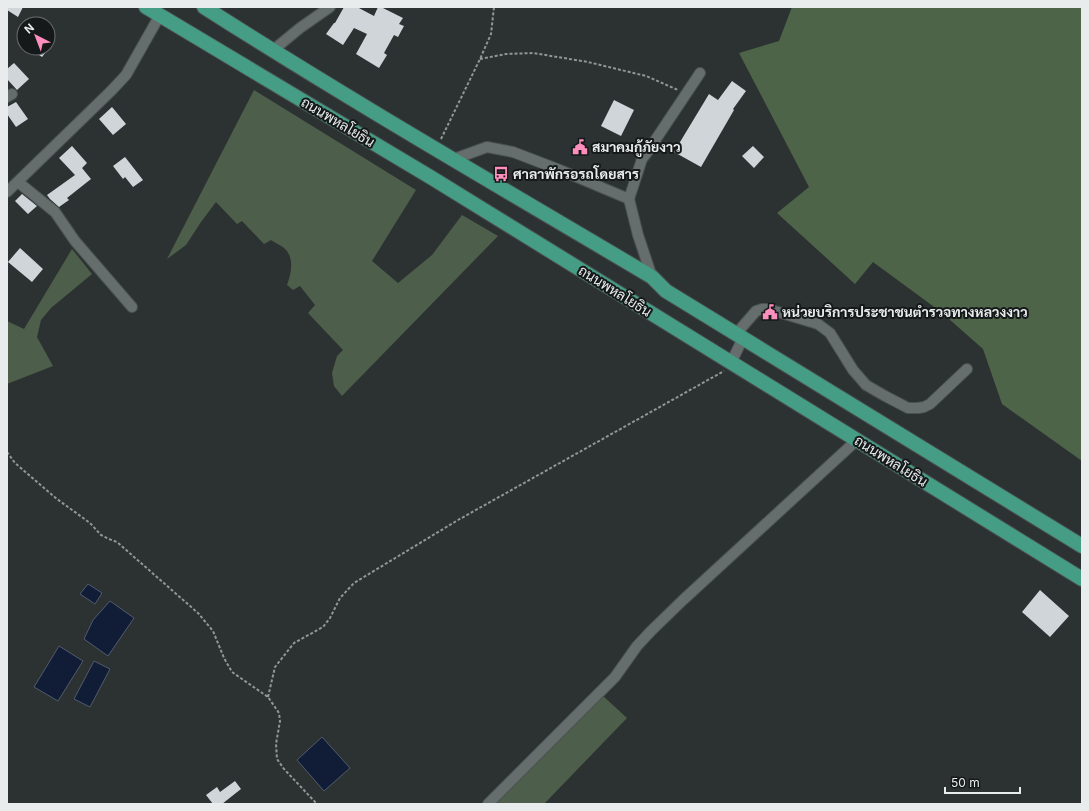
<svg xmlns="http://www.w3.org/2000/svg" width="1089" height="811" font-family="Inter,Sarabun,sans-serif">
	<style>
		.green { fill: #4d5e4a }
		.forest { fill: #4d6449 }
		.water { fill: #111d36; stroke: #525b6d }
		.building { fill: #cfd5d9 }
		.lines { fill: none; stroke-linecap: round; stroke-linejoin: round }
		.minor-casing { stroke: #4b5151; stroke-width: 12 }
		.highway-casing { stroke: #4b5151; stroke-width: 16 }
		.path { stroke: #919696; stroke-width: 2; stroke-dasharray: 3 2; stroke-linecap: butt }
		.minor { stroke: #666d6d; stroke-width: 10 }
		.highway { stroke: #449d84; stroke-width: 14 }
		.labels { text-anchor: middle; stroke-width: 4; stroke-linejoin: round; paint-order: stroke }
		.street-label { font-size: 14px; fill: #e8ecec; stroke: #161919 }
		.poi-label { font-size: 14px; font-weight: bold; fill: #e8ecec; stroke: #161919; text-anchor: start }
	</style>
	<rect width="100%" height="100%" fill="#2c3232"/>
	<path class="green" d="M 254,90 L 416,190 L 372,261 L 398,283 L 432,255 L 462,215 L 498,236 L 342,396 L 334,386 L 332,373 L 337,356 L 343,350 L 308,313 L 315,305 L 300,286 L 293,290 L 287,285 C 291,274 294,261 287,251 C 283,246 275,243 271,240 L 264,244 L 242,221 L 237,224 L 216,202 L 201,222 L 186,245 L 167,259 Z
		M 72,249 L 92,274 L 51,308 L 41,320 L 37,337 L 53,366 L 7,384 L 7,321 L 24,329 Z
		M 602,695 L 627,718 L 544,804 L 493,804 Z"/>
	<path class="forest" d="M 792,7 L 1082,7 L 1082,461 L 1002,404 L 983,349 L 941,312 L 873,262 L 855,284 L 777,213 L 809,187 L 739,53 L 779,41 Z"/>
	<path class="water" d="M 88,584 L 102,593 L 95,604 L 80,594 Z
		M 110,601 L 134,618 L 108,656 L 84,639 L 93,620 Z
		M 59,646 L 83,661 L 58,701 L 34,687 Z
		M 94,661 L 110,669 L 90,707 L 74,699 Z
		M 322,737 L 350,768 L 324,791 L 297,760 Z"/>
	<path class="building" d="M 7,7 L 23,7 L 18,17 L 7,10 Z
		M 344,7 L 357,7 L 374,16 L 378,7 L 381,7 L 403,18 L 399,24 L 404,26 L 398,37 L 394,35 L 384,53 L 387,55 L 379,68 L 356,54 L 367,34 L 354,28 L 343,45 L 326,34 L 334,23 L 335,23 Z
		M 29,48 L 49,48 L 42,57 Z
		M 14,63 L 29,79 L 17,90 L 7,79 L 7,69 Z
		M 732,81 L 746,91 L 733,109 L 734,110 L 701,167 L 674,152 L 709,94 L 718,100 Z
		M 614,100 L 634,110 L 621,136 L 601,126 Z
		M 16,102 L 28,119 L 16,127 L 7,114 L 7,107 Z
		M 112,107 L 126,124 L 113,135 L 99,119 Z
		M 72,146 L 87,163 L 82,168 L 91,179 L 67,198 L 69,200 L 59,207 L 50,199 L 47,195 L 75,175 L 59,158 Z
		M 753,146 L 764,157 L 754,168 L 742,156 Z
		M 125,157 L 143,180 L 133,187 L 125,177 L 123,179 L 113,166 Z
		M 22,194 L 37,206 L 28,214 L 15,201 Z
		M 20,248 L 43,269 L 32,282 L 8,262 Z
		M 1040,590 L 1069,616 L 1050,637 L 1022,612 Z
		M 235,781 L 241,789 L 222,804 L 213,804 L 206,795 L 217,787 L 220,792 Z"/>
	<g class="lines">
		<g class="minor-casing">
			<path id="minor" d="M 272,51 L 300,28 L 330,7
				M 7,97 L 12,94
				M 454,159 L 487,147 L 513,152 L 560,170 L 629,199 L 638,235 L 652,277
				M 18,182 L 55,212 L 75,241 L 132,307
				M 7,192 L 111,91 L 126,75 L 160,15
				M 629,199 L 642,159 L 646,154 L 700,73
				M 736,334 L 756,311 L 762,309 L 768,309 L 818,324 L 830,333 L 853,370 L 860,378 L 866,385 L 885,396 L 908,408 L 918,408 L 924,407 L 930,404 L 967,369
				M 731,363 L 743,338
				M 488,804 L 615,677 L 637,646 L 651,631 L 683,600 L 857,440"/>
		</g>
		<g class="highway-casing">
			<path id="highway" d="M 146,7 L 432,178 L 1082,579
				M 204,7 C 351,101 502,188 652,277 L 666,291 L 1082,546"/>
		</g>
		<path class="path" d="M 480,59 L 506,54 L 533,53 L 588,62 L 646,76 L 678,90
			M 441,139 L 480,59 L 491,34 L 494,7
			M 7,452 L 15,463 L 57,499 L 90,523 L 101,535 L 109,539 L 117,542 L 198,613 L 213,631 L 224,658 L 232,672 L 268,697 L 279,713 L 280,721 L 276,744 L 277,759 L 284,769 L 317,804
			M 268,697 L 275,667 L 294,643 L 323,627 L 330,618 L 340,598 L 354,583 L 458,520 L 724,371"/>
		<use href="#minor" class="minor"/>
		<use href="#highway" class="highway"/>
	</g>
	<defs>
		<g id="civic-bare" transform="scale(1.2)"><path d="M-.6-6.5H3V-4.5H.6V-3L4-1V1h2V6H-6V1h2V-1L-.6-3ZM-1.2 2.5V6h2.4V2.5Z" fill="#fe8ebd" stroke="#161919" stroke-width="2.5" paint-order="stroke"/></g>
		<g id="bus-bare" transform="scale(1.2)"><path d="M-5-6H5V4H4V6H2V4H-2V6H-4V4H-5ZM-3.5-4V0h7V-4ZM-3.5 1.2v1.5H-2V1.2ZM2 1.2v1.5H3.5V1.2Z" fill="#fe8ebd" stroke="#161919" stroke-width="2.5" paint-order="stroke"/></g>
	</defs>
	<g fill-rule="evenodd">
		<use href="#civic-bare" x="580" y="147"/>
		<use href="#bus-bare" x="501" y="174"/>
		<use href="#civic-bare" x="770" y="312"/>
	</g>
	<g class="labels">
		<g class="street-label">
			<text transform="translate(338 122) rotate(31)" y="5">ถนนพหลโยธิน</text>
			<text transform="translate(615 291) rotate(32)" y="5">ถนนพหลโยธิน</text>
			<text transform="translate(891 461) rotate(32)" y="5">ถนนพหลโยธิน</text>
		</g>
		<g class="poi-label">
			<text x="592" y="152">สมาคมกู้ภัยงาว</text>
			<text x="513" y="179">ศาลาพักรอรถโดยสาร</text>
			<text x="782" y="317">หน่วยบริการประชาชนตำรวจทางหลวงงาว</text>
		</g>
	</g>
	<rect width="1089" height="811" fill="none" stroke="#e8ecec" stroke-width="16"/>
	<g transform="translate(36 36) rotate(318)"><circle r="19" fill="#161919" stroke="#6a6d6d"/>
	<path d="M0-3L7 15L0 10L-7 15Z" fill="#fe8ebd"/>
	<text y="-6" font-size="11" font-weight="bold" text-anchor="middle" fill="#e8ecec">N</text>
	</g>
	<path d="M945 787v6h75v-6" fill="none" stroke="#e8ecec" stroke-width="2"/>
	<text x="951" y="787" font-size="12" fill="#e8ecec" stroke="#161919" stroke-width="3" paint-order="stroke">50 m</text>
</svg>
